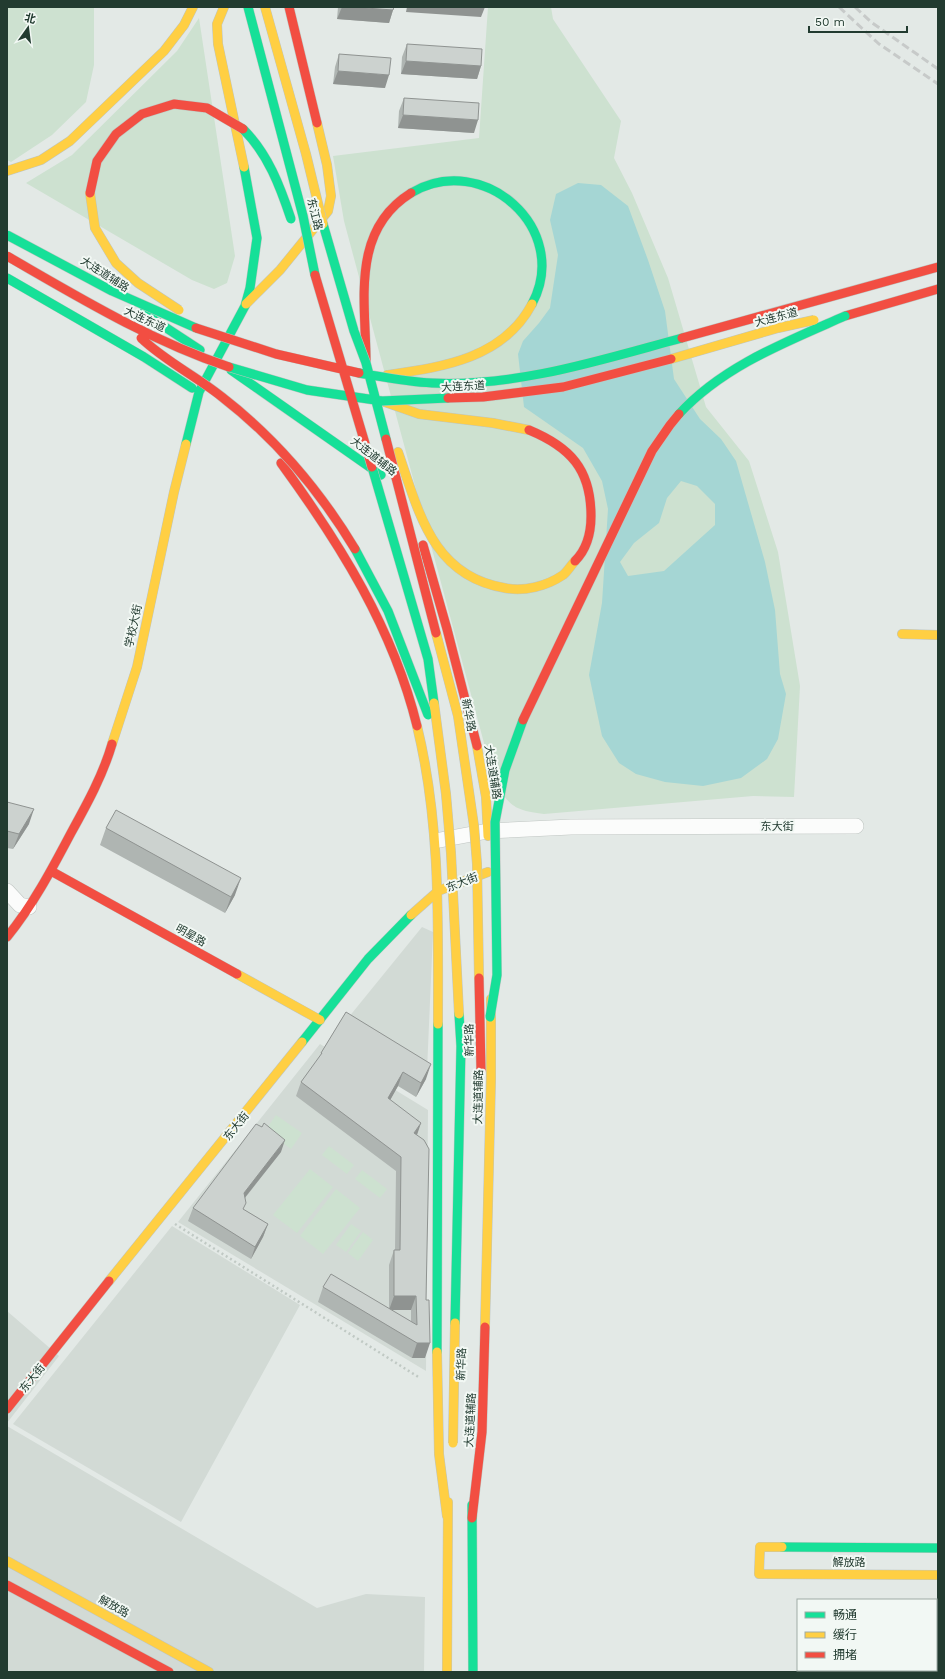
<svg xmlns="http://www.w3.org/2000/svg" width="945" height="1679" font-family="'Work Sans','Noto Sans SC',sans-serif">
	<style>
		.built { fill: #d2dad5 }
		.green { fill: #cde1d0 }
		.water { fill: #a5d6d4; fill-rule: evenodd }
		.lines { fill: none; stroke-linecap: round; stroke-linejoin: round }
		.street-casing { stroke: #c0c6c3; stroke-width: 16 }
		.fast-casing { stroke: #bec5c1; stroke-width: 10 }
		.slow-casing { stroke: #bec5c1; stroke-width: 10 }
		.jam-casing { stroke: #bec5c1; stroke-width: 10 }
		.path { stroke: #c0c9c4; stroke-width: 2.5; stroke-dasharray: 2 3; stroke-linecap: butt }
		.street { stroke: #fbfcfb; stroke-width: 15 }
		.fast { stroke: #16e098; stroke-width: 9 }
		.slow { stroke: #ffcf43; stroke-width: 9 }
		.jam { stroke: #f24e42; stroke-width: 9 }
		.rail { stroke: #c7cac9; stroke-width: 3; stroke-dasharray: 8 4; stroke-linecap: butt }
		.fast-bridge-casing { stroke: #bec5c1; stroke-width: 10; stroke-linecap: butt }
		.slow-bridge-casing { stroke: #bec5c1; stroke-width: 10; stroke-linecap: butt }
		.jam-bridge-casing { stroke: #bec5c1; stroke-width: 10; stroke-linecap: butt }
		.fast-bridge { stroke: #16e098; stroke-width: 9 }
		.slow-bridge { stroke: #ffcf43; stroke-width: 9 }
		.jam-bridge { stroke: #f24e42; stroke-width: 9 }
		.wall { fill: #afb5b2; fill-rule: evenodd }
		.shaded-wall { fill: #8f9391 }
		.building { fill: #ccd2cf; stroke: #8f9391 }
		.labels { text-anchor: middle; stroke-width: 4; stroke-linejoin: round; paint-order: stroke }
		.street-label { font-size: 11px; fill: #223b30; stroke: #f2f8f4 }
	</style>
	<rect width="100%" height="100%" fill="#e3e9e6"/>
	<path class="built" d="M 422,927 L 433,932 L 427,1071 L 344,1023 Z
		M 320,1044 L 428,1110 L 426,1371 L 178,1222 Z
		M 172,1226 L 300,1305 L 181,1522 L 13,1424 Z
		M 7,1311 L 59,1356 L 7,1423 Z
		M 7,1426 L 317,1608 L 366,1594 L 425,1597 L 424,1672 L 7,1672 Z"/>
	<path class="green" d="M 7,7 L 94,7 L 94,65 L 86,102 L 52,135 L 11,162 L 7,160 Z
		M 488,7 L 551,7 L 553,19 L 621,121 L 614,158 L 632,193 L 668,278 L 706,407 L 749,461 L 778,552 L 800,686 L 794,797 L 753,796 L 544,814 C 515,810 512,808 495,784 L 344,221 L 333,156 L 479,138 Z
		M 199,18 L 235,256 L 227,283 L 214,289 L 192,280 L 26,183 L 72,155 L 177,51 Z
		M 276,1115 L 302,1133 L 291,1149 L 275,1137 L 263,1134 Z
		M 329,1146 L 354,1165 L 347,1174 L 322,1155 Z
		M 310,1169 L 333,1187 L 297,1233 L 273,1215 Z
		M 362,1170 L 387,1189 L 380,1198 L 355,1179 Z
		M 336,1189 L 360,1208 L 323,1254 L 300,1236 Z
		M 351,1224 L 361,1231 L 346,1252 L 336,1245 Z
		M 363,1232 L 373,1240 L 358,1261 L 348,1253 Z"/>
	<path class="water" d="M 578,183 L 601,185 L 628,206 L 648,260 L 665,311 L 674,379 L 700,419 L 721,439 L 736,461 L 765,562 L 775,610 L 780,674 L 786,694 L 778,739 L 767,759 L 741,778 L 703,786 L 665,782 L 636,774 L 619,763 L 602,736 L 589,675 L 602,603 L 608,509 L 602,481 L 583,448 L 524,407 L 518,354 L 523,341 L 539,323 L 550,308 L 558,255 L 550,220 L 556,194 ZM 681,481 L 697,486 L 715,504 L 715,525 L 664,571 L 628,576 L 620,562 L 634,543 L 659,523 L 667,498 Z"/>
	<g class="lines">
		<g class="street-casing">
			<path id="street" d="M 440,840 L 488,831 L 571,827 L 856,826
				M 7,891 L 20,905 L 29,907"/>
		</g>
		<g class="fast-casing">
			<path id="fast" d="M 411,193 C 483,150 572,229 532,304
				M 7,278 L 144,357 L 192,388
				M 142,312 L 200,350
				M 231,370 L 381,475
				M 186,444 L 199,392 L 245,306 L 250,288 L 257,238 L 244,167
				M 302,1042 L 368,959 L 411,915
				M 437,1352 L 438,1024
				M 472,1505 L 473,1672
				M 782,1547 L 938,1548"/>
		</g>
		<g class="slow-casing">
			<path id="slow" d="M 224,7 L 217,24 L 218,44 L 244,167
				M 7,171 L 41,160 L 70,141 L 164,51 L 184,25 L 193,7
				M 246,304 L 280,270 L 328,211 L 331,196 L 327,165 L 317,123
				M 387,375 C 442,367 503,359 532,304
				M 382,401 L 419,414 L 493,423 L 529,430
				M 398,452 C 419,512 432,576 505,588 C 524,592 547,586 563,575 C 568,571 571,565 575,561
				M 902,634 L 938,635
				M 417,726 C 441,824 438,924 438,1024
				M 112,744 L 137,667 L 174,492 L 186,444
				M 477,746 L 486,797 L 488,836
				M 411,915 L 438,891 L 488,872
				M 237,974 L 320,1020
				M 109,1281 L 302,1042
				M 485,1327 L 491,1079 L 491,999
				M 437,1352 L 439,1454 L 447,1516
				M 782,1547 L 760,1547 L 759,1574 L 938,1575
				M 7,1561 L 209,1672
				M 447,1672 L 448,1502"/>
		</g>
		<g class="jam-casing">
			<path id="jam" d="M 289,7 L 317,123
				M 845,316 L 938,289
				M 366,362 C 366,302 350,231 411,193
				M 529,430 C 570,447 591,469 591,516 C 591,532 587,549 575,561
				M 281,463 C 340,544 393,628 417,726
				M 423,545 L 447,629 L 477,746
				M 51,871 L 237,974
				M 7,937 C 33,905 52,869 71,833 C 87,804 103,775 112,744
				M 7,1409 L 109,1281
				M 472,1518 L 482,1432 L 485,1327
				M 7,1585 L 169,1672"/>
		</g>
		<path class="path" d="M 175,1224 L 420,1378"/>
		<use href="#street" class="street"/>
		<use href="#fast" class="fast"/>
		<use href="#slow" class="slow"/>
		<use href="#jam" class="jam"/>
		<path class="rail" d="M 839,7 L 879,44 L 938,84
			M 855,7 L 871,22 L 938,69"/>
		<g class="fast-bridge-casing">
			<path id="fast-bridge" d="M 248,7 L 303,216 L 315,275
				M 243,129 C 268,154 280,186 291,219
				M 323,224 L 354,331 L 366,363 L 386,439
				M 7,235 L 112,291 L 196,328
				M 229,367 L 307,390 L 382,401 L 448,398
				M 359,373 C 383,377 407,382 432,383 C 518,387 600,360 682,338
				M 679,414 C 723,366 786,342 845,316
				M 372,467 L 428,659 L 434,703
				M 355,549 L 388,611 L 428,715
				M 490,1017 L 497,975 L 495,822 L 505,770 L 523,720
				M 455,1323 L 461,1046 L 459,1014"/>
		</g>
		<g class="slow-bridge-casing">
			<path id="slow-bridge" d="M 265,7 L 306,154 L 323,224
				M 90,193 L 95,228 L 116,263 L 138,283 L 179,310
				M 671,359 L 778,328 L 814,320
				M 436,633 L 458,716 L 474,826 L 477,864 L 479,978
				M 434,703 L 446,794 L 451,853 L 459,1014
				M 453,1443 L 455,1323"/>
		</g>
		<g class="jam-bridge-casing">
			<path id="jam-bridge" d="M 90,193 L 97,161 L 116,134 L 142,114 L 174,104 L 207,108 L 243,129
				M 7,256 C 80,298 149,340 229,367
				M 315,275 L 372,467
				M 196,328 L 276,354 L 359,373
				M 141,338 C 165,361 196,376 222,397 C 275,438 320,491 355,549
				M 682,338 L 938,267
				M 448,398 L 483,397 L 563,387 L 671,359
				M 386,439 L 436,633
				M 523,720 L 652,451 L 670,425 L 679,414
				M 479,978 L 481,1070"/>
		</g>
		<use href="#fast-bridge" class="fast-bridge"/>
		<use href="#slow-bridge" class="slow-bridge"/>
		<use href="#jam-bridge" class="jam-bridge"/>
	</g>
	<path class="wall" d="M 338,7 L 394,7 L 393,10 L 389,23 L 337,19 Z
		M 407,44 L 481,66 L 477,79 L 401,74 L 402,57 Z
		M 339,54 L 385,88 L 333,84 L 335,67 Z
		M 404,98 L 474,133 L 398,128 L 399,111 Z
		M 7,802 L 29,824 L 13,849 L 7,848 Z
		M 106,828 L 235,895 L 225,913 L 100,845 Z
		M 346,1012 L 426,1079 L 416,1097 L 398,1086 L 390,1100 L 417,1135 L 425,1358 L 412,1358 L 318,1302 L 323,1287 L 389,1309 L 389,1265 L 394,1250 L 395,1250 L 396,1171 L 296,1096 L 301,1082 L 320,1057 L 321,1053 ZM 391,1310 L 411,1310 L 411,1322 Z
		M 281,1152 L 245,1198 L 243,1209 L 268,1224 L 263,1237 L 251,1259 L 188,1221 L 193,1208 Z"/>
	<path class="shaded-wall" d="M 342,7 L 352,7 L 393,10 L 389,23 L 337,19 Z
		M 407,7 L 485,7 L 481,17 L 406,12 Z
		M 406,61 L 481,66 L 477,79 L 401,74 Z
		M 338,71 L 389,75 L 385,88 L 333,84 Z
		M 403,115 L 478,120 L 474,133 L 398,128 Z
		M 34,809 L 29,824 L 13,849 L 19,834 Z
		M 241,878 L 235,895 L 225,913 L 231,897 Z
		M 431,1064 L 426,1079 L 416,1097 L 421,1083 Z
		M 403,1072 L 398,1086 L 383,1113 L 388,1098 Z
		M 421,1123 L 416,1138 L 414,1133 Z
		M 285,1140 L 281,1152 L 239,1205 L 244,1193 Z
		M 268,1224 L 263,1237 L 251,1259 L 255,1247 Z
		M 394,1296 L 416,1296 L 411,1310 L 389,1310 Z
		M 417,1343 L 430,1343 L 425,1358 L 412,1358 Z"/>
	<path class="building" d="M 352,7 L 394,7 L 393,10 Z
		M 407,44 L 482,49 L 481,66 L 406,61 Z
		M 339,54 L 391,58 L 389,75 L 338,71 Z
		M 404,98 L 479,103 L 478,120 L 403,115 Z
		M 7,802 L 34,809 L 19,834 L 7,831 Z
		M 116,810 L 241,878 L 231,897 L 106,828 Z
		M 346,1012 L 431,1064 L 421,1083 L 403,1072 L 388,1098 L 421,1123 L 414,1133 L 424,1140 L 429,1149 L 426,1300 L 429,1300 L 430,1343 L 417,1343 L 323,1287 L 331,1274 L 417,1325 L 416,1296 L 394,1296 L 394,1250 L 400,1250 L 401,1157 L 301,1082 L 322,1053 L 321,1053 Z
		M 264,1123 L 285,1140 L 244,1193 L 246,1203 L 243,1209 L 268,1224 L 255,1247 L 193,1208 L 256,1124 L 262,1127 Z"/>
	<g class="labels">
		<g class="street-label">
			<text transform="translate(315 214) rotate(76)" y="4">东江路</text>
			<text transform="translate(105 274) rotate(33)" y="4">大连道辅路</text>
			<text transform="translate(776 317) rotate(-15)" y="4">大连东道</text>
			<text transform="translate(145 319) rotate(25)" y="4">大连东道</text>
			<text transform="translate(463 386) rotate(-3)" y="4">大连东道</text>
			<text transform="translate(374 456) rotate(38)" y="4">大连道辅路</text>
			<text transform="translate(133 626) rotate(-78)" y="4">学校大街</text>
			<text transform="translate(469 715) rotate(79)" y="4">新华路</text>
			<text transform="translate(493 772) rotate(81)" y="4">大连道辅路</text>
			<text x="777" y="830">东大街</text>
			<text transform="translate(462 882) rotate(-21)" y="4">东大街</text>
			<text transform="translate(191 935) rotate(29)" y="4">明星路</text>
			<text transform="translate(469 1040) rotate(-91)" y="4">新华路</text>
			<text transform="translate(478 1097) rotate(-89)" y="4">大连道辅路</text>
			<text transform="translate(236 1126) rotate(-51)" y="4">东大街</text>
			<text transform="translate(461 1364) rotate(-88)" y="4">新华路</text>
			<text transform="translate(32 1378) rotate(-51)" y="4">东大街</text>
			<text transform="translate(470 1420) rotate(-87)" y="4">大连道辅路</text>
			<text x="849" y="1566">解放路</text>
			<text transform="translate(114 1606) rotate(29)" y="4">解放路</text>
		</g>
	</g>
	<rect width="945" height="1679" fill="none" stroke="#223b30" stroke-width="16"/>
	<rect x="797" y="1599" width="140" height="72" fill="#f2f8f4" stroke="#9faca6"/>
	<rect x="805" y="1612" width="20" height="6" fill="#16e098" stroke="#9faca6"/>
	<text x="833" y="1619" font-size="12" fill="#223b30">畅通</text>
	<rect x="805" y="1632" width="20" height="6" fill="#ffcf43" stroke="#9faca6"/>
	<text x="833" y="1639" font-size="12" fill="#223b30">缓行</text>
	<rect x="805" y="1652" width="20" height="6" fill="#f24e42" stroke="#9faca6"/>
	<text x="833" y="1659" font-size="12" fill="#223b30">拥堵</text>
	<g transform="translate(28 28) rotate(14)" stroke="#f2f8f4" stroke-width="3" paint-order="stroke">
	<path d="M0-3L7 15L0 10L-7 15Z" fill="#223b30"/>
	<text y="-6" font-size="11" font-weight="bold" text-anchor="middle" fill="#223b30">北</text>
	</g>
	<path d="M809 26v6h98v-6" fill="none" stroke="#223b30" stroke-width="2"/>
	<text x="815" y="26" font-size="12" fill="#223b30" stroke="#f2f8f4" stroke-width="3" paint-order="stroke">50 m</text>
</svg>
